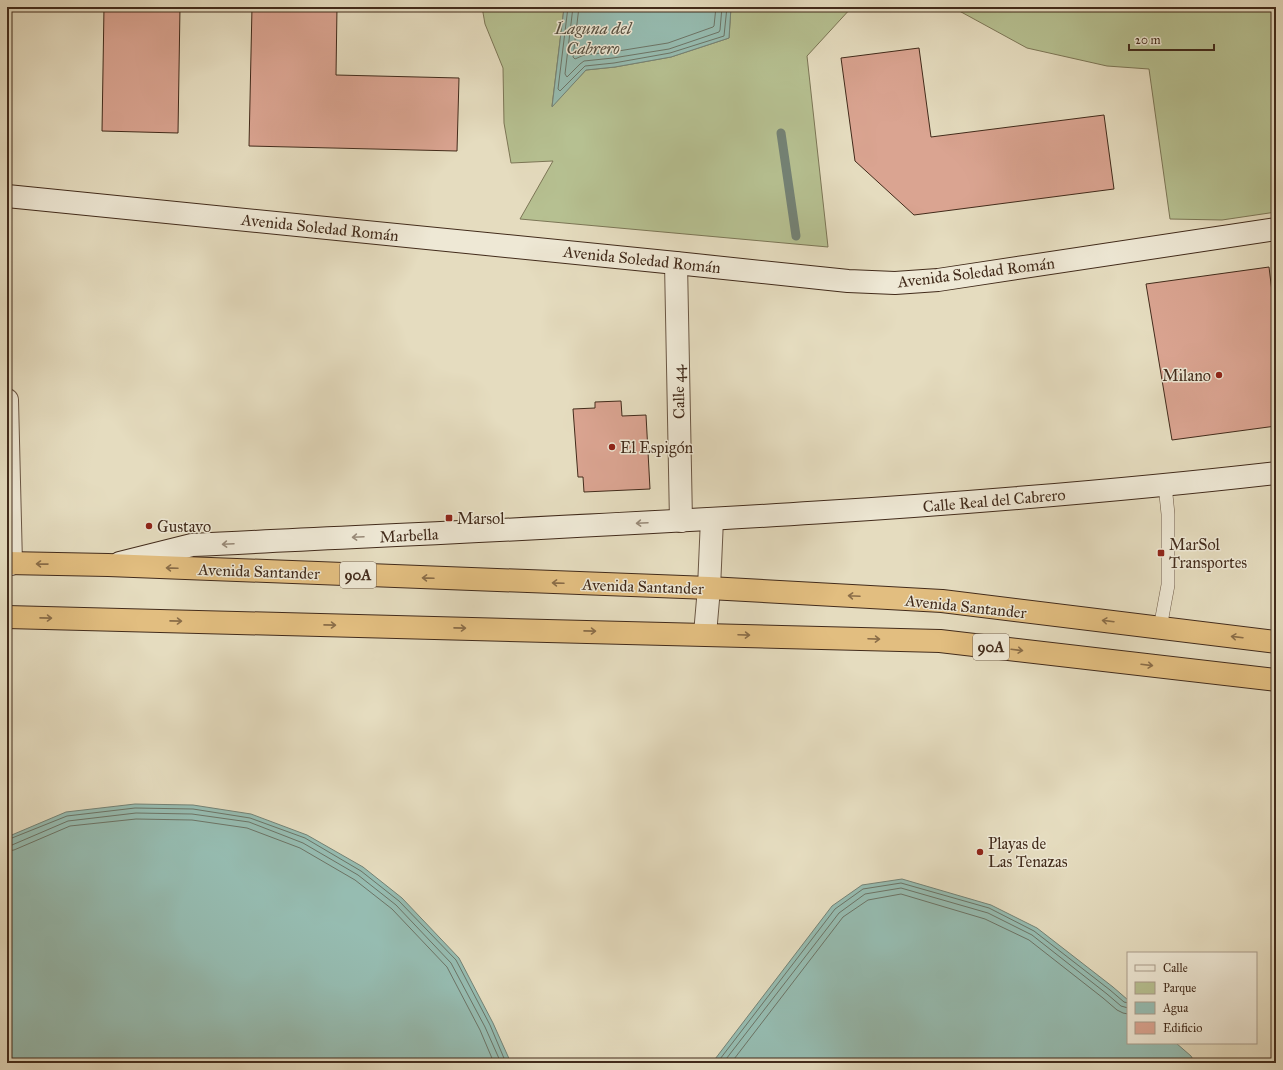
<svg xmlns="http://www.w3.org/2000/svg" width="1283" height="1070" font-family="'IM FELL Great Primer',serif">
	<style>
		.green { fill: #b6c091; stroke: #7c7656 }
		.water { fill: #96bcb1; stroke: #748275 }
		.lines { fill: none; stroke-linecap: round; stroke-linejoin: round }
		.shore { stroke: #6c7466; stroke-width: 1 }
		.stream { stroke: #748275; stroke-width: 9 }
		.building { fill: #daa491; stroke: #422b1b }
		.lane-casing { stroke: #6b5744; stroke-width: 14 }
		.street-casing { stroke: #6b5744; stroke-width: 24 }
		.secondary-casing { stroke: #422b1b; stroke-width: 24 }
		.highway-casing { stroke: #422b1b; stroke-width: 24 }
		.lane { stroke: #eee8d5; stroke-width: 13 }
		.street { stroke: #eee8d5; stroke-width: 22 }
		.secondary { stroke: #eee8d5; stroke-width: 22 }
		.highway { stroke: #e2be80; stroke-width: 22 }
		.oneway { stroke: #988a78 }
		.oneway2 { stroke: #8a6d48 }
		.poi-dot { fill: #8f2418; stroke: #eee8d5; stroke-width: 1.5 }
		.labels { text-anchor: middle; stroke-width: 3; stroke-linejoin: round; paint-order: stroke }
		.shield { fill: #eee8d5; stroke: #766453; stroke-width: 1 }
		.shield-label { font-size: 15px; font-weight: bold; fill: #422b1b }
		.street-label { font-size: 16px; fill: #422b1b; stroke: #eee8d5 }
		.poi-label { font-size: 16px; fill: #422b1b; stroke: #eee8d5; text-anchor: start }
		.water-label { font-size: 17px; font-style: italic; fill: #574f40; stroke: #eee8d5 }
	</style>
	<rect width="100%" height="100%" fill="#e5dcbf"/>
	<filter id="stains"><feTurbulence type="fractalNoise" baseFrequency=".005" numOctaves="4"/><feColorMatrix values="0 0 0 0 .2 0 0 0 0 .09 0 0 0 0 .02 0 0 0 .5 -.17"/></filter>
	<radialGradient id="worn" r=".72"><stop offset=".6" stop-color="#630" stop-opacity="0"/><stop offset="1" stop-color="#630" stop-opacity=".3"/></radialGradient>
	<path class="green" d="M 482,7 L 563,7 L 564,8 L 552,106 L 586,70 L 615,67 L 671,57 L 729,38 L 731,7 L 852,7 L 807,56 L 828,247 L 520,219 L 553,161 L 511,163 L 504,123 L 503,68 L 485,24 Z
		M 952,7 L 1276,7 L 1276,212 L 1222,220 L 1170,219 L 1149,69 L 1107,66 L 1027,48 Z"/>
	<path class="water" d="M 563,7 L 731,7 L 729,38 L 671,57 L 615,67 L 586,70 L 552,107 L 564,8 Z
		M 135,804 L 193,805 L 251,814 L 307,835 L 363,867 L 402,898 L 459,958 L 493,1023 L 511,1063 L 7,1063 L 7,837 L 66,812 Z
		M 902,879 L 991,905 L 1037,928 L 1113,987 L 1128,1000 L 1128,1043 L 1176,1043 L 1191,1056 L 1195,1063 L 712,1063 L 832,906 L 862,885 Z"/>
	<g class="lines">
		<path class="shore" d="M 568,7 L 558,89 L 560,91 L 585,66 L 614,63 L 670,53 L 724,36 L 727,7
			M 573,7 L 565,74 L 567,77 L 580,64 L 584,61 L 613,58 L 669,49 L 719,32 L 720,30 L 722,7
			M 579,7 L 573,57 L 575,59 L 584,55 L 612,52 L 668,43 L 713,27 L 714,26 L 716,7
			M 7,840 L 67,816 L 135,808 L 193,809 L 250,818 L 305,838 L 361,871 L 399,901 L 456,960 L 490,1025 L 506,1063
			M 7,845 L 12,845 L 68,821 L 136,813 L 192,814 L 249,822 L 303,843 L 358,875 L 396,905 L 451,963 L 485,1027 L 501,1063
			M 7,851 L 14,850 L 70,826 L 136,819 L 192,820 L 247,828 L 300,848 L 355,880 L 392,909 L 447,967 L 480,1030 L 494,1063
			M 717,1063 L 835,909 L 863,889 L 901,883 L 989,908 L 1034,931 L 1110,990 L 1124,1002 L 1128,1003
			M 723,1063 L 839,913 L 865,894 L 901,888 L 988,913 L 1032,935 L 1107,994 L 1121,1006 L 1128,1008
			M 731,1063 L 843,917 L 868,900 L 901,894 L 985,919 L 1029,940 L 1103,998 L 1117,1010 L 1123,1013 L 1128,1014"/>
		<path class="stream" d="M 781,133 L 796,236"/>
	</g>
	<path class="building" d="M 104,7 L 180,7 L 178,133 L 102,131 Z
		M 252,7 L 337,7 L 336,75 L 459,78 L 457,151 L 249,146 Z
		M 919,48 L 931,137 L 1104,115 L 1114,189 L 914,215 L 855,161 L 841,58 Z
		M 1269,267 L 1276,325 L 1276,426 L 1172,440 L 1146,284 Z
		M 621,401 L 622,416 L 646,415 L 650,489 L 584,492 L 583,477 L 578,477 L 573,409 L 595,408 L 595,402 Z"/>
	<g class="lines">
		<g class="lane-casing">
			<path id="lane" d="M 1160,628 L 1168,585 L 1168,514 L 1165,485"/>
		</g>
		<g class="street-casing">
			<path id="street" d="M 676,263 L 681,521
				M 7,400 L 11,564
				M 705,634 L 709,588 L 712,519"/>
		</g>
		<g class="secondary-casing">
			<path id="secondary" d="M 7,196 L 676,263 L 848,281 L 895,283 L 938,280 L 1276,229
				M 120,563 L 192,545 C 554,527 916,514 1276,473"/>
		</g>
		<g class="highway-casing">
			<path id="highway" d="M 7,563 L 108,565 L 709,588 L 942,601 L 1276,642
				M 7,617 L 940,641 L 1276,680"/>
		</g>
		<use href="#lane" class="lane"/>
		<use href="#street" class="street"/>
		<use href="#secondary" class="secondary"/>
		<use href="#highway" class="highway"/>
	</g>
	<defs><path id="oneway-shaft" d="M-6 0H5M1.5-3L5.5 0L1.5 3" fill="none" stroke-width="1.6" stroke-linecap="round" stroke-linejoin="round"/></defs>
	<g class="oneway">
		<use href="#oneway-shaft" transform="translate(642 523) rotate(177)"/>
		<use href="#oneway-shaft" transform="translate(358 537) rotate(177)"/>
		<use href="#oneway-shaft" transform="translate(228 544) rotate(177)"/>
	</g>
	<g class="oneway2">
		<use href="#oneway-shaft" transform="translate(42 564) rotate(-179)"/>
		<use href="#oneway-shaft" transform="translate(172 568) rotate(-178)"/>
		<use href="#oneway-shaft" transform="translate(428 578) rotate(-178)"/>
		<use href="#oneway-shaft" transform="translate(558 583) rotate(-178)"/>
		<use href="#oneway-shaft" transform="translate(854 596) rotate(-177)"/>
		<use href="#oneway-shaft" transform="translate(46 618) rotate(1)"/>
		<use href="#oneway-shaft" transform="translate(176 621) rotate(1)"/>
		<use href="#oneway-shaft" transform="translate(1108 621) rotate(-173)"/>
		<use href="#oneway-shaft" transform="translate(330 625) rotate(1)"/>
		<use href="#oneway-shaft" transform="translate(460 628) rotate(1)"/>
		<use href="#oneway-shaft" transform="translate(590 631) rotate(1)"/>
		<use href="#oneway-shaft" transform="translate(744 635) rotate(2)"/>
		<use href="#oneway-shaft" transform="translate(1237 637) rotate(-173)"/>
		<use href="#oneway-shaft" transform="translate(874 639) rotate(2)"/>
		<use href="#oneway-shaft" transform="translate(1017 650) rotate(7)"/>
		<use href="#oneway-shaft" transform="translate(1147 665) rotate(7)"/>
	</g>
	<g class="poi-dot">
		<circle cx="1219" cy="375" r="4"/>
		<circle cx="612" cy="447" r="4"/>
		<rect x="445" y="514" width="8" height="8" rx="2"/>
		<circle cx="149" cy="526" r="4"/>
		<rect x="1157" y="549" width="8" height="8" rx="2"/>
		<circle cx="980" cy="852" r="4"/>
	</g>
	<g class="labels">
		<g class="shield">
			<rect x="340" y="562" width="36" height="26" rx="3"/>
			<rect x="973" y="634" width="36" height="26" rx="3"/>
		</g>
		<g class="shield-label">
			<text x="358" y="580">90A</text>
			<text x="991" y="652">90A</text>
		</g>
		<g class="street-label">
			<text transform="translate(320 227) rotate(6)" y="6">Avenida Soledad Román</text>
			<text transform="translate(642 259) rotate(6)" y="6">Avenida Soledad Román</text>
			<text transform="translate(976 272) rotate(-7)" y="6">Avenida Soledad Román</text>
			<text transform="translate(678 392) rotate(-91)" y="6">Calle 44</text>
			<text transform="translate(994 500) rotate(-5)" y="6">Calle Real del Cabrero</text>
			<text transform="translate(409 535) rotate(-3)" y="6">Marbella</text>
			<text transform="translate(259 571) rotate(2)" y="6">Avenida Santander</text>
			<text transform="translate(643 586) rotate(2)" y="6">Avenida Santander</text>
			<text transform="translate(966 606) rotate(6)" y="6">Avenida Santander</text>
		</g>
		<g class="poi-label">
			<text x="1211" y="381" text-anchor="end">Milano</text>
			<text x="620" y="453">El Espigón</text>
			<text x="457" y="524">Marsol</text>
			<text x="157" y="532">Gustavo</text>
			<text x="1169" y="550">MarSol<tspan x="1169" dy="18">Transportes</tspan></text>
			<text x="988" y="849">Playas de<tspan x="988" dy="18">Las Tenazas</tspan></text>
		</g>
		<g class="water-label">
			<text x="593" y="34">Laguna del<tspan x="593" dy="20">Cabrero</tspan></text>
		</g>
	</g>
	<rect width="1283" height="1070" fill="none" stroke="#e5dcbf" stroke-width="24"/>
	<rect x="8" y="8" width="1267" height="1054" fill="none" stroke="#422b1b" stroke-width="2"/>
	<rect x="12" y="12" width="1259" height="1046" fill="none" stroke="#422b1b"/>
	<rect x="1127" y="952" width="130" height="92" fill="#eee8d5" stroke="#a99c8b"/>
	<rect x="1135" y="965" width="20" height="6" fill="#eee8d5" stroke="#a99c8b"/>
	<text x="1163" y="972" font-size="12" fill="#422b1b">Calle</text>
	<rect x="1135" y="982" width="20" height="12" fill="#b6c091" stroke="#a99c8b"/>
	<text x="1163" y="992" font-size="12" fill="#422b1b">Parque</text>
	<rect x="1135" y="1002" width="20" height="12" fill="#96bcb1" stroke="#a99c8b"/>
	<text x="1163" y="1012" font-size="12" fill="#422b1b">Agua</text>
	<rect x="1135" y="1022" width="20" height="12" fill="#daa491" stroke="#a99c8b"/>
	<text x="1163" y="1032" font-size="12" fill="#422b1b">Edificio</text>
	<path d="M1129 44v6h85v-6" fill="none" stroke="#422b1b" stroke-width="2"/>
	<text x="1135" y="44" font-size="12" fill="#422b1b" stroke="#eee8d5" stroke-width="3" paint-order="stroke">20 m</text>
	<rect width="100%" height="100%" filter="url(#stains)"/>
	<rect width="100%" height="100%" fill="url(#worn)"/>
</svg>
